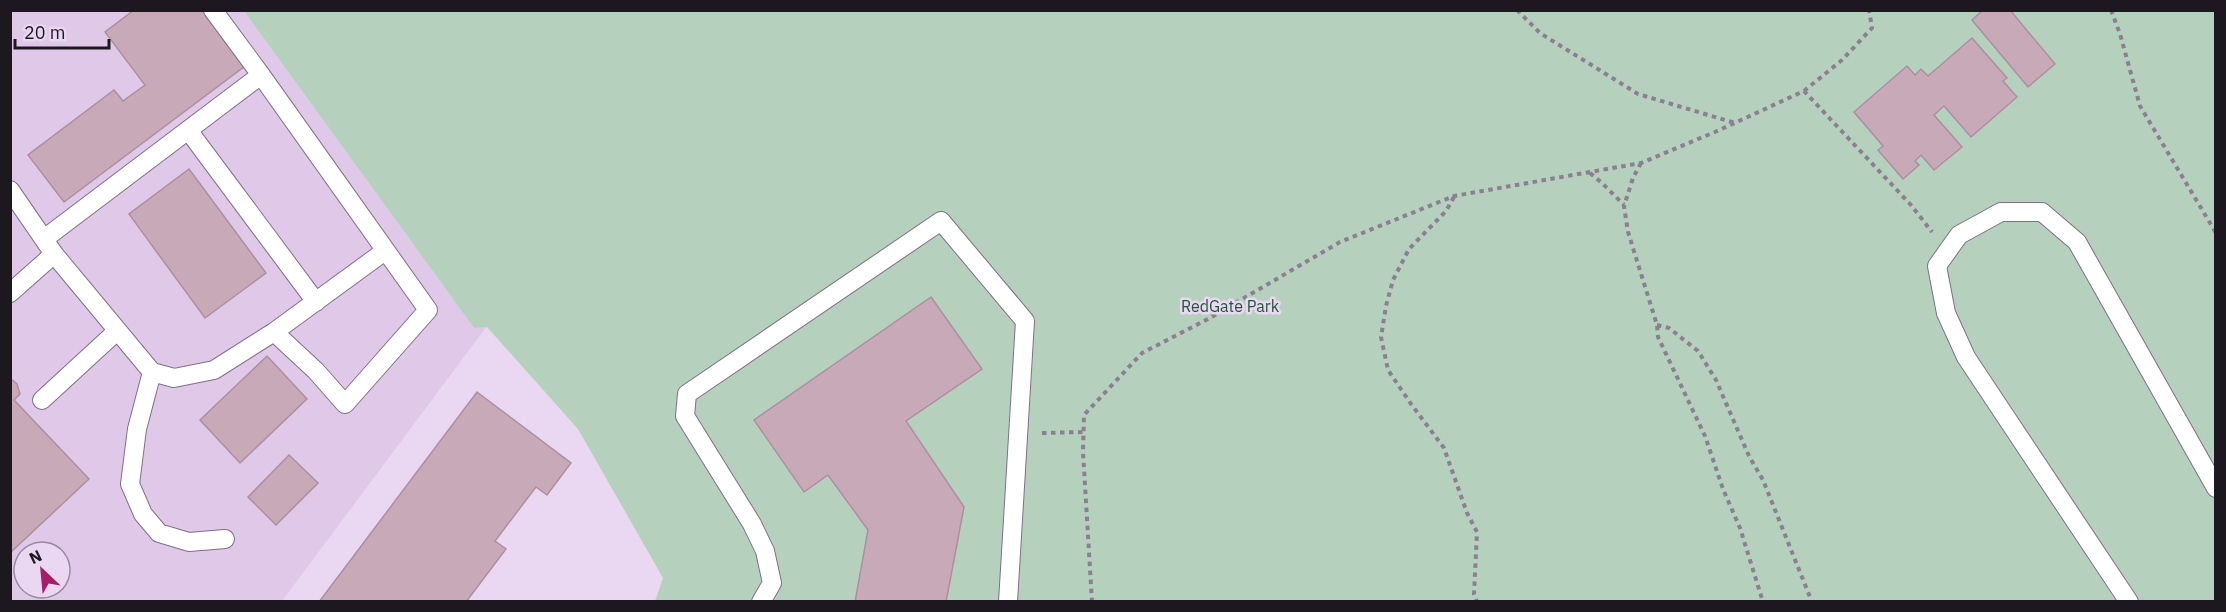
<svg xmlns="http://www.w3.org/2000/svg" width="2226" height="612" font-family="'IBM Plex Sans',sans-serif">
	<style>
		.built { fill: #e0c8e9; fill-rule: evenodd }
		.green { fill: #b5d1bd }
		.building { fill: #c8a9b8; stroke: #ad8f9e; stroke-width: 1.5 }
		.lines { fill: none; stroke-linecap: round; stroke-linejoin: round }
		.lane-casing { stroke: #816f87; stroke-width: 20 }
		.path { stroke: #8c7f91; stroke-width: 4; stroke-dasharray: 4.5 4.5; stroke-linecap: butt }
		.lane { stroke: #fff; stroke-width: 18 }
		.labels { text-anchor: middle; stroke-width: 5; stroke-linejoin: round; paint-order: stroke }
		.park-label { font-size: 16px; fill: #215736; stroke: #ead7f2 }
	</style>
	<rect width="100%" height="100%" fill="#ead7f2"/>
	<path class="built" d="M 10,11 L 244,11 L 474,328 L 487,326 L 282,601 L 11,601 ZM 24,552 L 60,552 L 60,588 L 24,588 Z"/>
	<path class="green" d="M 244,11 L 2215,11 L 2215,601 L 655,601 L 663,578 L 578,429 L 487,327 L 474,328 Z"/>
	<path class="building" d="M 134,10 L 202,10 L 245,66 L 64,202 L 28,155 L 114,90 L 123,101 L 145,85 L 105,32 Z
		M 1983,10 L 2010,10 L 2055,64 L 2028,87 L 1972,20 Z
		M 1972,38 L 2007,78 L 2003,81 L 2017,97 L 1971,137 L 1944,106 L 1934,115 L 1962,147 L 1934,170 L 1921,155 L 1915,161 L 1919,165 L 1903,179 L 1878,150 L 1883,146 L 1854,112 L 1907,66 L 1915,75 L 1921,69 L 1928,76 Z
		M 189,169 L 266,273 L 205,318 L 129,214 Z
		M 931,297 L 982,369 L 906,421 L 964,507 L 946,602 L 855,602 L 868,530 L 828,475 L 804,492 L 754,420 Z
		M 267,356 L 307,399 L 240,463 L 200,420 Z
		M 10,378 L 17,384 L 20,394 L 14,400 L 89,479 L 10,553 Z
		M 477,392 L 571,463 L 547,495 L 536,487 L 495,541 L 506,549 L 466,602 L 319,602 Z
		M 289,455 L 318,483 L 276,525 L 248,497 Z"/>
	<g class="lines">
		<g class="lane-casing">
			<path id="lane" d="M 213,10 L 261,75 L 428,310 L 345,404 L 316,371 L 274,332
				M 188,130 L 316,302
				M 10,190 L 54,254 L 10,293
				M 44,239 L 261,75
				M 54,254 L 152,372 L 174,378 L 214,370 L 274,332 L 385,251
				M 152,372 L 137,429 L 130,484 L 143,514 L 159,533 L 189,542 L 225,539
				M 42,400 L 117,331
				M 761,602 L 772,583 L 765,551 L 752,524 L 685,416 L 687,394 L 941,221 L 1025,321 L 1008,602
				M 2129,602 L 1966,357 L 1946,313 L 1937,266 L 1959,235 L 2001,212 L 2042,212 L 2077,242 L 2216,488"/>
		</g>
		<path class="path" d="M 1517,10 L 1540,33 L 1638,94 L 1735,123
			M 2111,10 L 2120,34 L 2140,106 L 2216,233
			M 1804,91 L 1842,60 L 1872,28 L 1869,10
			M 1641,163 L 1633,178 L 1624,206 L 1628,232 L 1657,325 L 1658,337 L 1705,436 L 1723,489 L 1740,528 L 1763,602
			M 1590,173 L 1602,183 L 1624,205
			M 1454,197 L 1446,211 L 1409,249 L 1393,280 L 1386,306 L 1381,337 L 1388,370 L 1411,404 L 1444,448 L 1467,513 L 1477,532 L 1474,594 L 1477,602
			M 1657,325 L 1669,328 L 1698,351 L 1716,380 L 1749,456 L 1763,480 L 1812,602
			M 1042,433 L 1084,432
			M 1092,602 L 1083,452 L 1084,415 L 1142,353 L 1208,319 L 1340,242 L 1454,196 L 1641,163 L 1715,132 L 1804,91 L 1911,205 L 1932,232"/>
		<use href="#lane" class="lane"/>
	</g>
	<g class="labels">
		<g class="park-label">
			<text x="1230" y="312">RedGate Park</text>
		</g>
	</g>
	<rect width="2226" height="612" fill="none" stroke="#1d1720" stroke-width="24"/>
	<g transform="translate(42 570) rotate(334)"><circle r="28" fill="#ead7f2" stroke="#988a9e" stroke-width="1.5"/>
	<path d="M0-4.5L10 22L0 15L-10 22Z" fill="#a61e68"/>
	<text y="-9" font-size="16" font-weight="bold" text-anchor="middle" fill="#1d1720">N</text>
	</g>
	<path d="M15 39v9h94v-9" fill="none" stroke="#1d1720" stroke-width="3"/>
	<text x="24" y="39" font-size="18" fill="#1d1720" stroke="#ead7f2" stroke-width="4.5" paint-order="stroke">20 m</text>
</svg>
